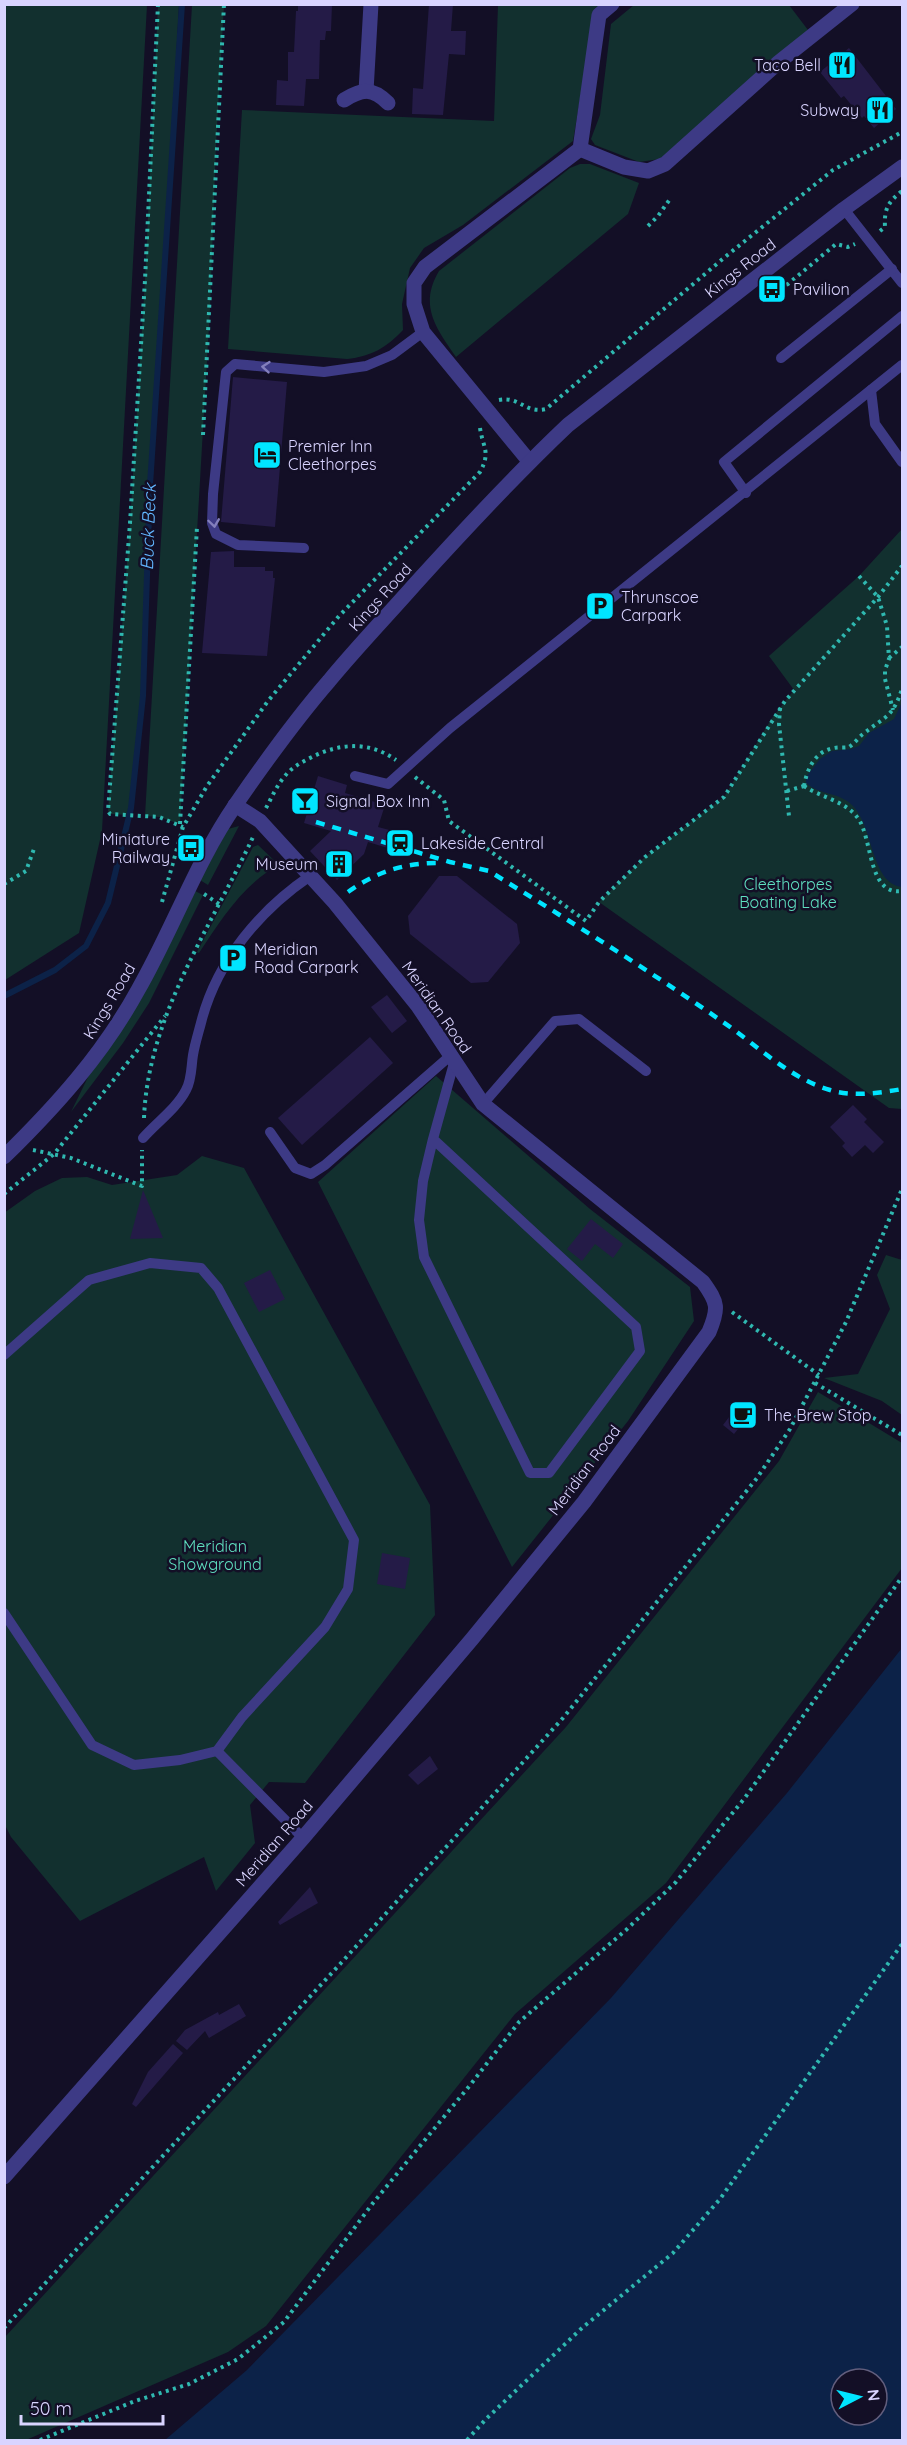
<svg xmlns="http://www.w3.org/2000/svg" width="907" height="2445" font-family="Quicksand,sans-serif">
<rect width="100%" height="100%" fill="#130f26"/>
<!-- green -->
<g fill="#12302f">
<polygon points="5,4 147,5 102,831 79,933 5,980"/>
<polygon points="158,5 179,5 141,694 131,815 110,814 108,811 130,523 145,280"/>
<polygon points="192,5 224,5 216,144 210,309 180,824 159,817 145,816"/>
<path d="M498,5H606L594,15L573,141L463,225L424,248L410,268L402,304L403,330C386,348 372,356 347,359L228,349L242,110L494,121Z"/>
<polygon points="634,5 789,5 808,30 660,159 639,162 595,145 591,139 600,115 611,24"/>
<path d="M580,164H590L639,183L628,214L456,357C435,327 419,305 439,271L570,168Z"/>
<polygon points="902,529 902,1109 889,1108 599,902 645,857 724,797 772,718 794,690 769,656 859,576"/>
<polygon points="239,826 208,885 200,880 228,829"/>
<path d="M258,845L279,865C243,884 221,920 199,953L197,952L253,847Z"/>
<polygon points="195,891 203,895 149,1003 123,1043 71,1112 89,1075"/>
<polygon points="436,1076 590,1209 690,1287 694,1321 628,1421 512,1567 318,1182"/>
<polygon points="202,1156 244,1168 430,1505 435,1615 305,1783 269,1782 250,1805 255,1843 216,1891 204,1857 80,1921 11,1837 5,1825 4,1213 35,1191 62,1178 87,1177 112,1185 177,1175"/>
<polygon points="886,1255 902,1260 902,1415 882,1401 824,1378 858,1374 890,1309 877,1275"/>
<polygon points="818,1392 902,1443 902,1568 666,1883 515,2014 266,2326 228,2352 26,2440 5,2440 5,2337 566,1727 779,1461"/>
</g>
<!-- water -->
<g fill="#0c2248" fill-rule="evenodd">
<path d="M902,702V887C870,883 874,826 852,805C839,792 819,795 806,783V777L820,759L832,751L851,749L859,746L869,733L894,719Z"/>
<path d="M902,1648V2440H165L247,2370L611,1998L787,1793ZM841,2379H877V2415H841Z"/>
</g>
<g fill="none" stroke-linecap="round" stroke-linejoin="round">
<!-- stream -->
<polyline stroke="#0c2248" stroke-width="6" points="4,996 55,970 86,946 108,903 131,808 143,696 150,485 182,4"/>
</g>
<!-- building -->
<g fill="#241b47">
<polygon points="298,4 332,4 331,31 326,31 325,40 320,40 319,79 306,79 304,106 276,105 277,80 288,81 288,52 294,52 296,11 298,11"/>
<polygon points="429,4 453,4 451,31 466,31 465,55 449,54 443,115 412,114 413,88 423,89"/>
<polygon points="849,48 896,109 874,128 864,116 862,118 844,96 841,98 820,72"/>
<polygon points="233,377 287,382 275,527 221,522"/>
<polygon points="234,551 234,567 265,567 265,571 273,571 273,578 275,578 267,656 202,653 211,552"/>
<polygon points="318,776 347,785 345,793 385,805 378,827 397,832 391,849 368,842 364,854 337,880 310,851 331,831 304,823"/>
<polygon points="439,876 457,876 517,924 520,943 488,982 471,983 410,934 408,916"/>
<polygon points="387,995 407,1021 392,1033 371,1007"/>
<polygon points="370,1037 393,1063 302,1145 278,1118"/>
<polygon points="853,1105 867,1119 864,1122 884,1142 873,1153 865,1145 852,1157 842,1146 845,1143 830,1127"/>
<polygon points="143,1190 163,1238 130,1239"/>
<polygon points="591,1219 623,1244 613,1258 595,1244 582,1261 567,1249"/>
<polygon points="270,1270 285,1299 259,1312 244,1283"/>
<polygon points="739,1404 751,1413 734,1434 723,1425"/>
<polygon points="382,1553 410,1558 405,1589 377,1584"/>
<polygon points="430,1756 438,1769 418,1785 408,1775"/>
<polygon points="310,1887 318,1903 280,1925 278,1922"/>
<polygon points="239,2004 246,2016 209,2038 205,2031 187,2050 176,2041 185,2030 218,2012 219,2015"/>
<polygon points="173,2044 183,2053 136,2107 132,2104 148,2072"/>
</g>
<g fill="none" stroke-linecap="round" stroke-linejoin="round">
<!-- path -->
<g stroke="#2fb8b0" stroke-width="4" stroke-dasharray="3 4.5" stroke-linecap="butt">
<polyline points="158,4 145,280 130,523 108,811 110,814 159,817 183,827"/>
<polyline points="648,226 658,216 670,199"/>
<path d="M880,231L885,227C884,209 888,202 902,191"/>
<polyline points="772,289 788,284 836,244 848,247 855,244"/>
<path d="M499,400C520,396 525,414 546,409L725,257L833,170L902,132"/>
<polyline points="203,435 224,4"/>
<polyline points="859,576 878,597 887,626 889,659 885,670 885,679 893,710"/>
<polyline points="889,658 902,647"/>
<polyline points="780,708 779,724 789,816"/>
<polyline points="415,777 444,800 449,821 586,921 599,902 645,857 724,797 785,701 878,597 902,566"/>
<path d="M804,786C820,797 845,801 857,817C873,836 867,896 902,891"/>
<path d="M804,786C807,769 815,751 834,748C839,747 845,748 849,747C854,744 859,737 863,734C885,716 892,719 902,689"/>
<polyline points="787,791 804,786"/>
<path d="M266,808C272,797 277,785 285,776C292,767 302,762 312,757C340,743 369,741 396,760"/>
<polyline points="180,824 197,527"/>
<polyline points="4,884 26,871 35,846"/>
<polyline points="204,894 219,904"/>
<path d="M162,902L183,827L207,786L268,701L339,616L480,472C491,452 483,448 480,428"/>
<path d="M144,1118C148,1016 211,927 253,837"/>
<polyline points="33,1150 71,1158 142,1186 142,1150"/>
<polyline points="4,1194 54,1154 165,1016"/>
<polyline points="732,1312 819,1375"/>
<polyline points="815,1383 902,1435"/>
<polyline points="4,2328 341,1963 563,1718 757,1478 790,1429 846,1322 902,1189"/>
<polyline points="40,2440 135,2401 189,2384 238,2359 284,2322 373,2203 471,2084 519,2022 626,1930 676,1882 744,1799 902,1577"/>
<polyline points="467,2440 486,2419 582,2328 673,2253 720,2199 902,1944"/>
</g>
<!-- service -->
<g stroke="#3d3a85" stroke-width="10">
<polyline points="844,209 902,283"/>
<polyline points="781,358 892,269"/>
<polyline points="871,390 875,424 902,462"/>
<polyline points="746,493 724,462 902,316"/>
<polyline points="304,548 238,545 216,534 212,523 213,494 226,372 235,364 324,372 366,366 392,355 423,332"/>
<polyline points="355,776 388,784 450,728 902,365"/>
<polyline points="483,1104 555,1021 579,1019 646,1071"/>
<polyline points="270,1132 295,1168 311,1174 325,1165 450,1056"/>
<path d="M143,1138C156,1123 177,1108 186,1090C192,1079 191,1067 193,1055C195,1043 199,1031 202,1019C218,960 260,910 310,876"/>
<polyline points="433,1139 423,1181 419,1220 424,1257 530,1473 549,1473 640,1351 636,1327 433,1139 454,1063"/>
<polyline points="4,1355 89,1280 150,1263 201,1268 218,1288 354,1540 348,1589 325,1627 242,1717 217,1751 180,1760 134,1765 92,1745 4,1613"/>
<polyline points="217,1751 303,1838"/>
</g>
<!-- minor -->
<g stroke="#3d3a85" stroke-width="15">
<polyline points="366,91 371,4"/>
<path d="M344,100C362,89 372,87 388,103"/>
<polyline points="580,149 624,167 648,171 665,164 779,62 852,4"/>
<polyline points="529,461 423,332 414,304 414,283 425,267 580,149 599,15 612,4"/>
<path d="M4,2177L303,1838L472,1639L584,1502L709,1332C719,1308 718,1303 703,1282L483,1104L418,1006L335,903L260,821L235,805"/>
</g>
<!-- tertiary -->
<path stroke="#3d3a85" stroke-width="15" d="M4,1157C56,1106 103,1054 138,990C173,929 196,862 236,804C265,762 296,719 329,681C357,647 387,616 416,583C465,529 515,475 568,425L844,209L902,167"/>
<!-- rail -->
<g stroke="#00e5ff" stroke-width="4.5" stroke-dasharray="9 8" stroke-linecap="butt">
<path d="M316,822L450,862L489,871C568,920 647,969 723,1022C758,1046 789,1078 830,1090C852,1097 880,1093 902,1089"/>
<path d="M348,892C376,872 404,863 438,863"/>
</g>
</g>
<!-- one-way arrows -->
<defs><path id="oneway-chevron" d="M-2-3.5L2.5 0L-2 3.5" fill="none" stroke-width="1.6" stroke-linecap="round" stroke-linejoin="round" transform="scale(1.5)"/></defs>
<g stroke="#837fbc">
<use href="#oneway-chevron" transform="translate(266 367) rotate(-175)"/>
<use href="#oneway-chevron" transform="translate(214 523) rotate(82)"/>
</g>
<!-- icons -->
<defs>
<g id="restaurant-square" transform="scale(1.5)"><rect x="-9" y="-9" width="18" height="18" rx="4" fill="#00e5ff" stroke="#130f26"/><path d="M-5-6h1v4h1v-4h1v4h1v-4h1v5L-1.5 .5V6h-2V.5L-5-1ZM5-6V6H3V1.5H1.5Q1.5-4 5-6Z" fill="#111"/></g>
<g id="bus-square" transform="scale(1.5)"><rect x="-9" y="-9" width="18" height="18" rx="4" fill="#00e5ff" stroke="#130f26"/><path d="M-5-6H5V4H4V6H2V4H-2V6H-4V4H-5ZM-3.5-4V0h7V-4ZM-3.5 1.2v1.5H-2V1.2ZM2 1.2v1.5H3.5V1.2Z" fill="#111"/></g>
<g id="hotel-square" transform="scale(1.5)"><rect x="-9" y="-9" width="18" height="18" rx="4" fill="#00e5ff" stroke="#130f26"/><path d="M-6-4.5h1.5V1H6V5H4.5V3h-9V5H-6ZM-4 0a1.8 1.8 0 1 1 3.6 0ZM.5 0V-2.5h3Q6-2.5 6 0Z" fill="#111"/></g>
<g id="parking-square" transform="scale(1.5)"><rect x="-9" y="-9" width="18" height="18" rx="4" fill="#00e5ff" stroke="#130f26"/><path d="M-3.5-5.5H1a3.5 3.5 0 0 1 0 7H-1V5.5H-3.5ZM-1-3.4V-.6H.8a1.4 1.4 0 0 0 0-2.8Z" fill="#111"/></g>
<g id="bar-square" transform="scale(1.5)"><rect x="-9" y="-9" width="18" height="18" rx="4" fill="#00e5ff" stroke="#130f26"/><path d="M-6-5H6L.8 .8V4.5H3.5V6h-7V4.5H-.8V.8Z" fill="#111"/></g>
<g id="station-square" transform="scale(1.5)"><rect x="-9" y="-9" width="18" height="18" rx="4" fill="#00e5ff" stroke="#130f26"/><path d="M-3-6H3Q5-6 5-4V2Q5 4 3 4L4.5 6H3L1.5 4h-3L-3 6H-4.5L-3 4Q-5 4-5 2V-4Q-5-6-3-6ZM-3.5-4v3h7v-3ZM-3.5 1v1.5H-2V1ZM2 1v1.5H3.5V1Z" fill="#111"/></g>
<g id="building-square" transform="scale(1.5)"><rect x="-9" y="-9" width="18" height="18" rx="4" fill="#00e5ff" stroke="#130f26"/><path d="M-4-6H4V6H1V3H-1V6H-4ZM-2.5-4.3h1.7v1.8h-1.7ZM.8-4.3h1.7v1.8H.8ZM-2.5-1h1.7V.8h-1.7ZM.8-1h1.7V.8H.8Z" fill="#111"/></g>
<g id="cafe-square" transform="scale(1.5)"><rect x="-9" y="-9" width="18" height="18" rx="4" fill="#00e5ff" stroke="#130f26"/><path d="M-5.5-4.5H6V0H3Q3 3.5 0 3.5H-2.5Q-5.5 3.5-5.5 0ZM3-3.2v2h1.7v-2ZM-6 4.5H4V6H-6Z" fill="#111"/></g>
</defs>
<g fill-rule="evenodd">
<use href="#restaurant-square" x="842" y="65"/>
<use href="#restaurant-square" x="880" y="110"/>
<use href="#bus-square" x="772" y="289"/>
<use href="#hotel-square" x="267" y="455"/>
<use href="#parking-square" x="600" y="606"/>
<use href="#bar-square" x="305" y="801"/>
<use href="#station-square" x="400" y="843"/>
<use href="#bus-square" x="191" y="848"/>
<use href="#building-square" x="339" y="864"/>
<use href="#parking-square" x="233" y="958"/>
<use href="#cafe-square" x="743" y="1415"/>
</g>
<g text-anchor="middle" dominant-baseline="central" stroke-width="5" stroke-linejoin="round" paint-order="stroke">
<!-- poi labels -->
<g font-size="16" fill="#d9d4ff" stroke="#130f26" text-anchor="start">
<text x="821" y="65" text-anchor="end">Taco Bell</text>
<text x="859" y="110" text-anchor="end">Subway</text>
<text x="793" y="289">Pavilion</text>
<text x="288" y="446">Premier Inn<tspan x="288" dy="18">Cleethorpes</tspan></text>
<text x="621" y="597">Thrunscoe<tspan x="621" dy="18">Carpark</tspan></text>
<text x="326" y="801">Signal Box Inn</text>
<text x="170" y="839" text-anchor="end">Miniature<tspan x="170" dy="18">Railway</tspan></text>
<text x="421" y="843">Lakeside Central</text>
<text x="318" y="864" text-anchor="end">Museum</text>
<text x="254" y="949">Meridian<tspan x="254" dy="18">Road Carpark</tspan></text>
<text x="764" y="1415">The Brew Stop</text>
</g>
<!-- street labels -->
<g font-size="16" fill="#d9d4ff" stroke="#130f26">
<text transform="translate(740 268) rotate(-38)">Kings Road</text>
<text transform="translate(380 597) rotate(-48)">Kings Road</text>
<text transform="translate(109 1001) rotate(-59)">Kings Road</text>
<text transform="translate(437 1007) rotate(55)">Meridian Road</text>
<text transform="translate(584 1470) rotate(-53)">Meridian Road</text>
<text transform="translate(274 1843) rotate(-49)">Meridian Road</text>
</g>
<!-- park labels -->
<g font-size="16" fill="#5fe0c0" stroke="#130f26">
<text x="788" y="884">Cleethorpes<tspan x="788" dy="18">Boating Lake</tspan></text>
<text x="215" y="1546">Meridian<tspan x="215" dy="18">Showground</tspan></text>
</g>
<!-- water labels -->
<g font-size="18" font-style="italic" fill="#62b6ff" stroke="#130f26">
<text transform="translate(148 527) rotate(-88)">Buck Beck</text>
</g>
</g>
<!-- border -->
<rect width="907" height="2445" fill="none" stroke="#d9d4ff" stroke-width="12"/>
<!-- north arrow -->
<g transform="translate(859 2397) rotate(83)"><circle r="28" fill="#130f26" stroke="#625e7d" stroke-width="1.5"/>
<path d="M0-4.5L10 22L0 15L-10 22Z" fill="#00e5ff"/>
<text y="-9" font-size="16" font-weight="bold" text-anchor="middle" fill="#d9d4ff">N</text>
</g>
<!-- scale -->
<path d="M21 2415v9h142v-9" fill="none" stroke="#d9d4ff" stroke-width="3"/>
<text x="30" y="2415" font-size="18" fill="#d9d4ff" stroke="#130f26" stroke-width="4.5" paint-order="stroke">50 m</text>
</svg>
